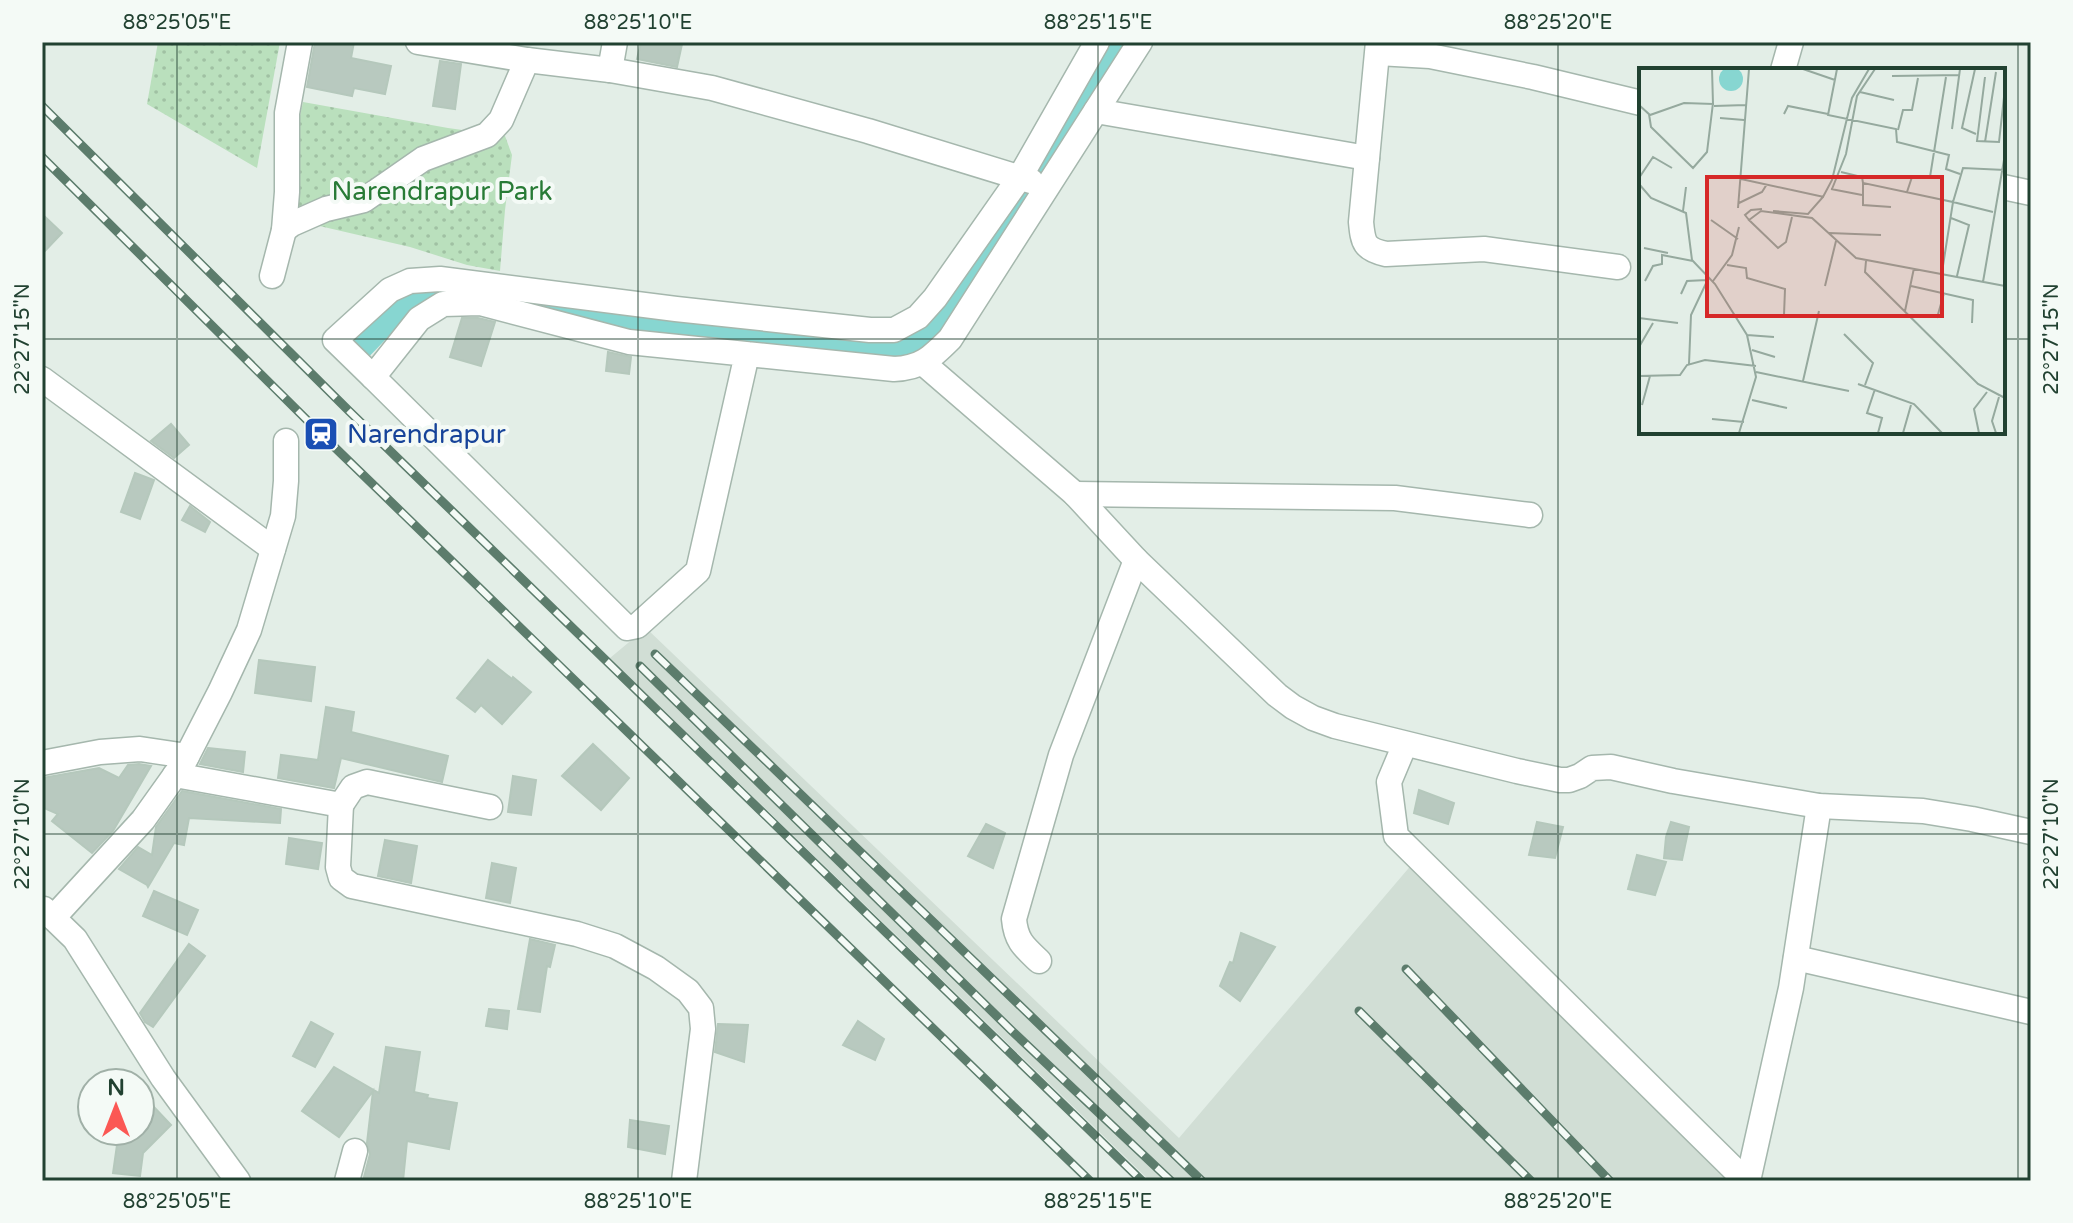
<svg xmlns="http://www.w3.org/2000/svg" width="2073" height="1223" font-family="'Varela Round',sans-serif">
<defs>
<pattern id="grass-dots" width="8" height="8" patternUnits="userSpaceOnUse" patternTransform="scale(2)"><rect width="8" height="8" fill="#bae0bd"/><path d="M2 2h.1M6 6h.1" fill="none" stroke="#a0c1a3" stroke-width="1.8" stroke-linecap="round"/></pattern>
</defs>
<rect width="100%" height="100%" fill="#e3eee7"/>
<!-- built -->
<polygon fill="#d1ded5" points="646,628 1179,1138 1413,863 1736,1181 1150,1181 610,658"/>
<!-- grass -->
<g fill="url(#grass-dots)">
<polygon points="158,42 280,42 257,168 147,104"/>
<polygon points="303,102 448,128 505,136 512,155 505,210 500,271 467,265 410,247 298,221 295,138"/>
</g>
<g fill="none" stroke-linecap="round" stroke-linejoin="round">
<!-- canal -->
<g stroke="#87d6d1" stroke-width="22">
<polyline points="536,301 645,322 880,345 910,346 932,337 975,270 1036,184 1120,42"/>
<path d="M353,357C389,322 410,288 466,292"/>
</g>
</g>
<!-- building -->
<g fill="#b8c9bf" stroke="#b5c8bc" stroke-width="2">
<polygon points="315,42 354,42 351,58 391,66 385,94 354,88 352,96 307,87"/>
<polygon points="641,42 670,42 682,44 677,67 637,59"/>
<polygon points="440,61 461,64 455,109 433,106"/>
<polygon points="42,214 62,233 42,254"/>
<polygon points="462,318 478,318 495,322 481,366 450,357"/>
<polygon points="608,352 631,357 629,374 606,371"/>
<polygon points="171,424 189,445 174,458 151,441"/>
<polygon points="135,473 154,480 140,519 121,512"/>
<polygon points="190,506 210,522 205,532 182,520"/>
<polygon points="259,660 315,667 311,701 255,693"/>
<polygon points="488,660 512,679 513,677 531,692 502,724 481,705 475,712 457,698"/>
<polygon points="326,707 354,712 351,732 448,756 442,782 341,758 334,788 278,778 281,755 318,760"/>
<polygon points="593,744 629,778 601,810 562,776"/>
<polygon points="208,748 245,752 243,772 200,764"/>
<polygon points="139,764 151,766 113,831 92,853 52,821 58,814 42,807 42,778 99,768 119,778 128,765"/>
<polygon points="513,776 536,780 531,815 508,812"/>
<polygon points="1419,790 1454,803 1448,824 1414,813"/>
<polygon points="182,791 281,809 280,823 189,818 184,845 174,843 148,887 147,885 119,869 138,847 152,855 156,827"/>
<polygon points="1537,822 1563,827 1555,858 1529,855"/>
<polygon points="1671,822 1689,827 1682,860 1664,858 1666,837"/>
<polygon points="986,824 1005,833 993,868 968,856"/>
<polygon points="289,838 322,843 318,869 286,864"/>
<polygon points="385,840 417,846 411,883 378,876"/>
<polygon points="1637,855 1666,862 1655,895 1628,889"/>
<polygon points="492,863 516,868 510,903 486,898"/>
<polygon points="154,891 198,910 187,935 143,916"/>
<polygon points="1241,933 1275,947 1240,1001 1220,986 1230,962 1233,963"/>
<polygon points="530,939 555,945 550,967 547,966 540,1012 518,1009"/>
<polygon points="189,944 205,956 153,1027 145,1022 140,1013"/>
<polygon points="489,1009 509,1011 507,1029 486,1026"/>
<polygon points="858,1021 884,1039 875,1060 843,1045"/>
<polygon points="311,1022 333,1034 315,1067 293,1056"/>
<polygon points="718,1024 748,1025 744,1062 715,1052"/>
<polygon points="386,1047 420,1052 414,1092 428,1095 427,1098 457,1103 449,1149 407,1141 403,1181 364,1177 370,1154 367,1143 373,1091 339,1137 302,1111 334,1067 379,1093"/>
<polygon points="152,1105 171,1125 143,1153 140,1176 113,1173 119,1131 140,1131 140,1116"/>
<polygon points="630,1120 669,1126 665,1154 628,1147"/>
</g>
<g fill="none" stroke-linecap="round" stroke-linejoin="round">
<!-- minor casing -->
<g stroke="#a5b7ad" stroke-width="27">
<g id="minor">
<polyline points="418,42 527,60 610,70 712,88 868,131 1031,181"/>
<path d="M1378,42L1361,222C1363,243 1364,249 1386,254L1484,249L1618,267"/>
<polyline points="1378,53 1430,56 1533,77 1641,103"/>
<polyline points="610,70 615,42"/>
<polyline points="1783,70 1791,42"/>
<polyline points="1096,111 1367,158"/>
<polyline points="2003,187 2031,193"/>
<polyline points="284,230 292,224 326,209 364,200 423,159 487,135 501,120 527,60"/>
<polyline points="272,276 284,230 287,192 287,113 300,42"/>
<path d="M747,354L698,571L637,626L627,628L373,377L419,319L443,304L480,303L629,342L894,369C921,368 931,358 950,339L1140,42"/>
<polyline points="923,363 1075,494 1136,560 1277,695 1293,707 1313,718 1335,726 1517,771 1560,780 1569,780 1580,776 1592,768 1611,767 1673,781 1819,806 1923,811 1972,819 2031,832"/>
<polyline points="373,377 335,340 390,290 410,281 440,279 676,309 870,330 894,330 918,317 935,298 1020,177 1097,42"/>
<polyline points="42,379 273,549"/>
<polyline points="1075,494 1395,498 1530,515"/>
<polyline points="1405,744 1389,782 1396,836 1746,1181"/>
<polyline points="42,763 100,752 140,749 187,756"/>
<polyline points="175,775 341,805 338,867 341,878 352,886 577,934 615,946 656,968 688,991 701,1008 703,1029 684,1181"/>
<polyline points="341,805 353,787 367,782 490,807"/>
<polyline points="44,909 75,939 163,1078 238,1181"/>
<polyline points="53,918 143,820 183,764 220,692 249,630 283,516 286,481 286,441"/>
<polyline points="1796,958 2031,1012"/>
<path d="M1039,961C1024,947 1016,941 1014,919L1061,755L1136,560"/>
<polyline points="347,1181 355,1151"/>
<polyline points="1748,1181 1791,988 1819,806"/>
</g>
</g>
<!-- minor -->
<use href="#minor" stroke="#fff" stroke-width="24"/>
<!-- rail casing -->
<g stroke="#5c7c6c" stroke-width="9">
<g id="rail">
<polyline points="42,106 349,411 1142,1181"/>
<polyline points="42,157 321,434 1090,1181"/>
<polyline points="655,654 1202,1181"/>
<polyline points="640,666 1011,1030 1171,1181"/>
<polyline points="1406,969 1610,1181"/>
<polyline points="1359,1011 1531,1181"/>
</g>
</g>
<!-- rail -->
<use href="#rail" stroke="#f4faf6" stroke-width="6" stroke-dasharray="18" stroke-linecap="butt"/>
</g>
<!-- ticks -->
<path fill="none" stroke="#214131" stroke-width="2" stroke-opacity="0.45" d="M177,42V1181M638,42V1181M1098,42V1181M1558,42V1181M2018,42V1181M42,339H1641M2003,339H2031M42,834H2031"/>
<!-- icons -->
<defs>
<g id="station-square" transform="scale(1.8)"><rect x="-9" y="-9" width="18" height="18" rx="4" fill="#1a4fb4" stroke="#f4faf6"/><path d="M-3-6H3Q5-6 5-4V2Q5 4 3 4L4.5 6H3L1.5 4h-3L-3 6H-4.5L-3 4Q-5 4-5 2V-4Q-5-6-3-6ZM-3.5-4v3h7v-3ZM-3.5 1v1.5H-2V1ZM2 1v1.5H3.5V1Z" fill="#fff"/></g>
</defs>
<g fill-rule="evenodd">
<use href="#station-square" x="321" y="434"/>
</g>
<g text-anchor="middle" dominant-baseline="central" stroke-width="8" stroke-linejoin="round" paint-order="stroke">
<!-- park labels -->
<g font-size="26" fill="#287b36" stroke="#f4faf6">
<text x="442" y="191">Narendrapur Park</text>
</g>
<!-- transit labels -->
<g font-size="26" fill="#164399" stroke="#f4faf6" text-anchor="start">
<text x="347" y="434">Narendrapur</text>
</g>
</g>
<!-- overview -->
<g transform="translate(1639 68)">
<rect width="366" height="366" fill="#e3eee7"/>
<path d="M80 11a12 12 0 1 1 24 0a12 12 0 1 1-24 0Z" fill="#87d6d1"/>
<path fill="none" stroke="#95a99e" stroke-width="2" d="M164,1L196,12M198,1L189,47L257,61L258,74L310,87L307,101L321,106M336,1L323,60L337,66M253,8L321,7M346,9L338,73L360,74L366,20M221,24L255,32M0,37L11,47L45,35L74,36L73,1M75,38L107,37M10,46L12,59L54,100L68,84L74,35M145,46L149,38L189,46M81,50L105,52M313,61L321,1M259,62L264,42H273L279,10M346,74L357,4M202,104L223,109L224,115L314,134L324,100L366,102M0,110L14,89L33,100M102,111L185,129M224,115V137L252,139M0,116L12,130L47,145L53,192L76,216L108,267L117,309L100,365M192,121L223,127M193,121L207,86L218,28L236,1M268,124L273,109H291L307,9M100,135L123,124L128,116M99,140L110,1M44,143L47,119M134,143L169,146L184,129L193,112L213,30L230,1M153,149L147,174L139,180L110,152L122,143L173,150L217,190L366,218M312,150L330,157L318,208M72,152L99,171M110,152L106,147L112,142L123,141M190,165L242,167M5,180L29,185M227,193L226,204L339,316L366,330M88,197L107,200L108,210L146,221L145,247M303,204L314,134L354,144M6,213L14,198L23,196V187L54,193M74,213L93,187L100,159M344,214L366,86M186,218L197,173M272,218L334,232L333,255M42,226L48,213L68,212M266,243L275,200M0,250L39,255M298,250L305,225M205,266L234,295L226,317M108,267L135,269M0,279L14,255M113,282L136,289M50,296L52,247L70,209M117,304L210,323M0,308L41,307L48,297L66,292L117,298M164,313L180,243M219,316L275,336L303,365M113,332L148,340M3,337L11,308M73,351L105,354M225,365H239L243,350L228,345L236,321M264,365L272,337M340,365L335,341L348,324M357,365L353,353L360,329"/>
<path fill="#d62828" fill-opacity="0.15" stroke="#d62828" stroke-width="4" d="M68,109H303V248H68Z"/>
<rect width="366" height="366" fill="none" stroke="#214131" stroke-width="4"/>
</g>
<!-- border -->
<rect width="2073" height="1223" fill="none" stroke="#f4faf6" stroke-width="88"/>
<!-- north arrow -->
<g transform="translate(116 1107)"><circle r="38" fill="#f4faf6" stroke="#a0b0a7" stroke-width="2"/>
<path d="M0-6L14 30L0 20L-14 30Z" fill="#fb5854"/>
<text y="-12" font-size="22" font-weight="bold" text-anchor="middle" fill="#214131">N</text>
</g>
<rect x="44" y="44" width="1985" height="1135" fill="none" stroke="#214131" stroke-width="3"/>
<g font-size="20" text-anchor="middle" fill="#214131">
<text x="177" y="29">88°25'05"E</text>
<text x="638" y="29">88°25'10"E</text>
<text x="1098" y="29">88°25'15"E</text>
<text x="1558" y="29">88°25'20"E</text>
<text transform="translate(22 339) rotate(-90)" y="7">22°27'15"N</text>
<text transform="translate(2051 339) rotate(-90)" y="7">22°27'15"N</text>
<text transform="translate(22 834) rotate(-90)" y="7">22°27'10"N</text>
<text transform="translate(2051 834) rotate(-90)" y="7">22°27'10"N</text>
<text x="177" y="1208">88°25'05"E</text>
<text x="638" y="1208">88°25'10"E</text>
<text x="1098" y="1208">88°25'15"E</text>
<text x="1558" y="1208">88°25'20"E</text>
</g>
</svg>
